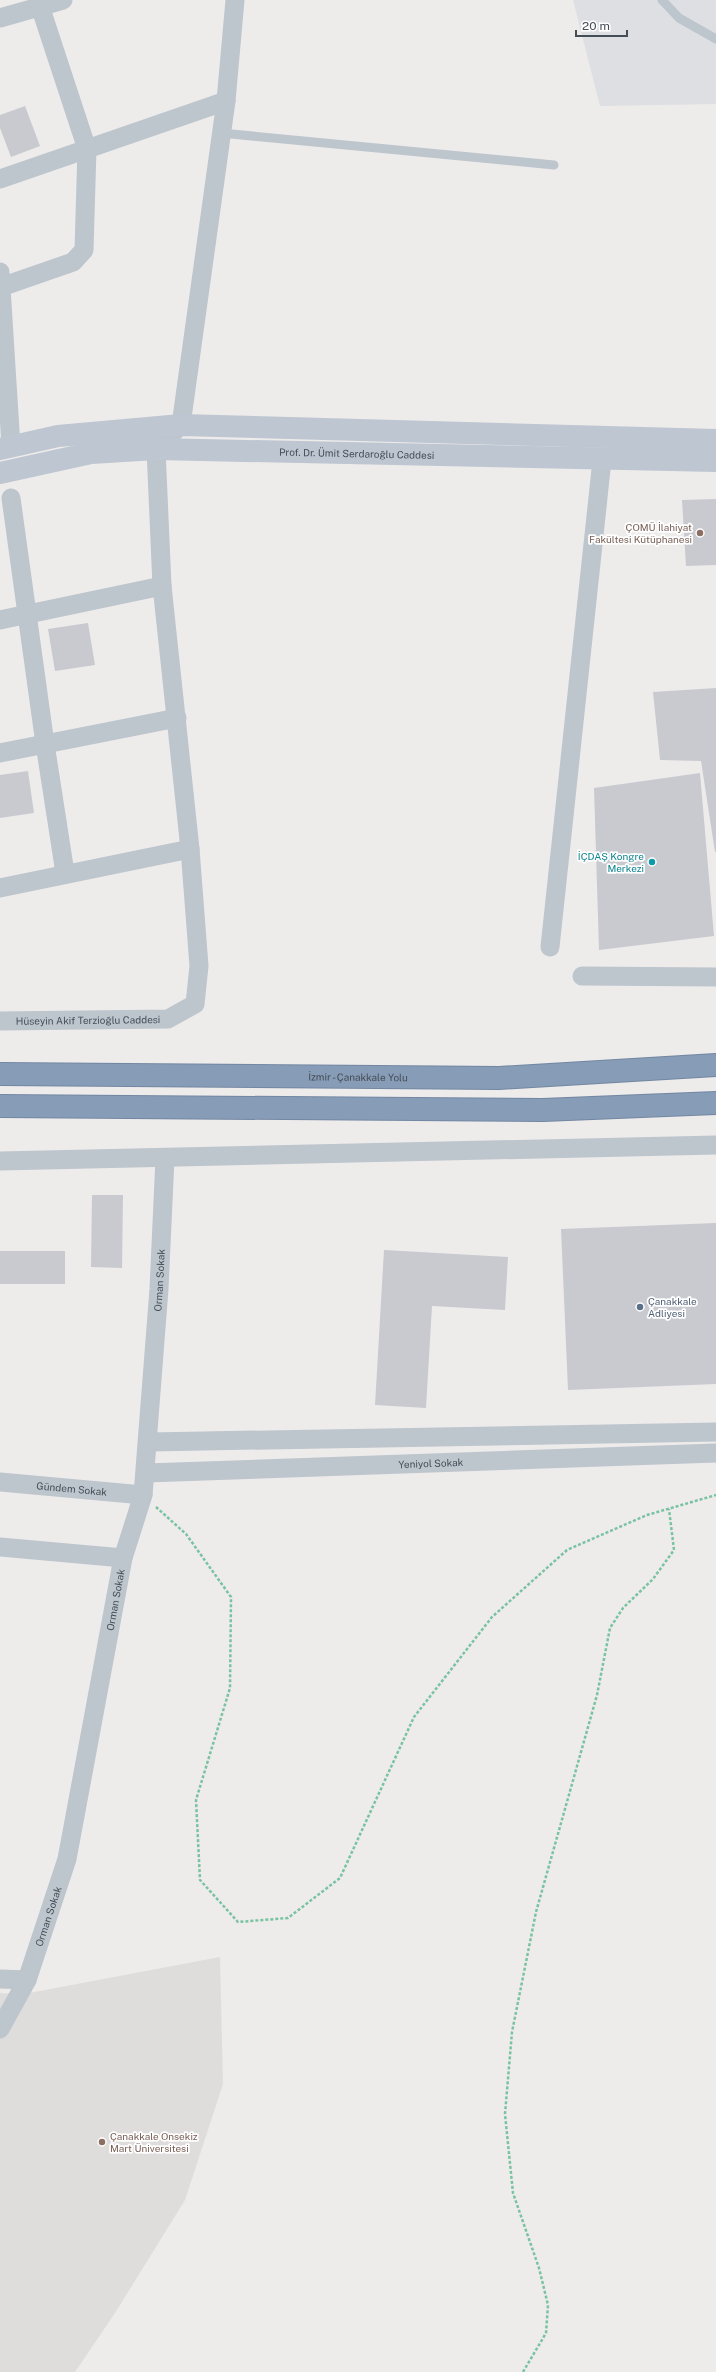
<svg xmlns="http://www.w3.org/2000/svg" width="716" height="2372" font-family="'Public Sans',sans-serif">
<rect width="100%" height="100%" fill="#eeebeb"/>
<!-- education -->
<polygon fill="#dfdcdc" points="220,1957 223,2084 185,2200 115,2313 75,2372 0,2372 0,1993 24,1994"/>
<!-- airport -->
<polygon fill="#dddfe3" points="573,0 716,0 716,104 600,106"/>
<!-- building -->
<g fill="#c8cad0">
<polygon points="25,106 40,146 11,157 0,128 0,115"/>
<polygon points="716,499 716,565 686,566 682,500"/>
<polygon points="88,623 95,665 55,671 48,629"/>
<polygon points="716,688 716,852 715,852 701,761 660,760 653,692"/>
<polygon points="28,771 34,813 0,818 0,775"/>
<polygon points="700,773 714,936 599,950 594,788"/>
<polygon points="92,1195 123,1195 122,1268 91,1267"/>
<polygon points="716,1223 716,1384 568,1390 561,1229"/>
<polygon points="384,1250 508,1257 505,1310 432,1306 426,1408 375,1405"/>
<rect x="0" y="1251" width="65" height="33"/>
</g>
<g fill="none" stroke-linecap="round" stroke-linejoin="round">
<!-- highway casing -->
<g stroke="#7287a2" stroke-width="24">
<g id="highway">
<path id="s6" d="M0,1074L499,1078L716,1065"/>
<polyline points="0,1106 543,1110 716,1103"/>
</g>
</g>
<!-- path -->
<g stroke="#78c3a1" stroke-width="2.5" stroke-dasharray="3 2" stroke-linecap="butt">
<polyline points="156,1507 186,1534 231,1597 230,1688 196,1800 200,1880 238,1922 288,1918 340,1878 414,1717 492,1617 567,1550 647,1515 716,1495"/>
<polyline points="523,2372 546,2333 548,2305 539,2268 513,2193 505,2114 512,2032 536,1912 597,1695 610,1628 623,1608 653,1579 674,1550 669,1509"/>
</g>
<!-- lane -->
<g stroke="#bdc5cd" stroke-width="9">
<polyline points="662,0 679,18 716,39"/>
<polyline points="221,133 554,165"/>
</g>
<!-- street -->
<g stroke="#bdc5cd" stroke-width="19">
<polyline points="0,18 63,0"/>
<polyline points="0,179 226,101"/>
<polyline points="0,272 11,446"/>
<polyline points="1,287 73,262 84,250 87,149 38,0"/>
<polyline points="11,498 45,744 65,873"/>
<polyline points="0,620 162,586"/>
<polyline points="0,753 177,718"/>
<polyline points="0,888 190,849"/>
<polyline points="550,947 602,460"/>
<polyline points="582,976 716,977"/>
<path id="s1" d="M0,1021L168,1019L195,1004L199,966L190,849L162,586L156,449L181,425L226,101L235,0"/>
<polyline points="0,1161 716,1145"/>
<polyline points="149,1442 716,1432"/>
<path id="s2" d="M146,1473L716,1453"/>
<path id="s3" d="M0,1482L143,1495"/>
<polyline points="0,1547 123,1558"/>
<polyline points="0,1979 27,1980"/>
<path id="s4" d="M0,2029L27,1980L67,1859L123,1558L143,1495L159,1289L165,1158"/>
</g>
<!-- secondary -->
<g stroke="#bdc6d1" stroke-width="22">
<polyline points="0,449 58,436 181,425 716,440"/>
<path id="s5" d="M0,473L91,453L156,449L716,461"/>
</g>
<!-- highway -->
<use href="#highway" stroke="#879cb6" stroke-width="22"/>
</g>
<!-- markers -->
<g fill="#8d6e63" stroke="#fff" stroke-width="1.5">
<circle cx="700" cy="533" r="4"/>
<circle cx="102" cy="2142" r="4"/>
</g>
<circle fill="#0f9aa8" stroke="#fff" stroke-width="1.5" cx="652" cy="862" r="4"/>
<circle fill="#5c6f8a" stroke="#fff" stroke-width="1.5" cx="640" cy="1307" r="4"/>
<g text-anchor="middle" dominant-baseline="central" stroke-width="3.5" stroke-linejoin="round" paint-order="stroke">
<!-- street labels -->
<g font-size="10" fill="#454e57" stroke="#fff">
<text stroke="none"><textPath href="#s5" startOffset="359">Prof. Dr. Ümit Serdaroğlu Caddesi</textPath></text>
<text stroke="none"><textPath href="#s1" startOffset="88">Hüseyin Akif Terzioğlu Caddesi</textPath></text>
<text stroke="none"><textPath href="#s6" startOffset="358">İzmir - Çanakkale Yolu</textPath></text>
<text stroke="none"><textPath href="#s4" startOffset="771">Orman Sokak</textPath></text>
<text stroke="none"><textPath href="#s2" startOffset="285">Yeniyol Sokak</textPath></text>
<text stroke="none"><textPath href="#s3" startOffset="72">Gündem Sokak</textPath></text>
<text stroke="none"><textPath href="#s4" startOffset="447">Orman Sokak</textPath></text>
<text stroke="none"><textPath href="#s4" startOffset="123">Orman Sokak</textPath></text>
</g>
<!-- education labels -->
<g font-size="10" fill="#785e54" stroke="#fff" text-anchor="end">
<text x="692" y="527">ÇOMÜ İlahiyat<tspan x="692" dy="12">Fakültesi Kütüphanesi</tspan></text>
<text x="110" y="2136" text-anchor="start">Çanakkale Onsekiz<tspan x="110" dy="12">Mart Üniversitesi</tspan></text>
</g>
<!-- culture labels -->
<g font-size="10" fill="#0d838f" stroke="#fff" text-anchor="end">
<text x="644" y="856">İÇDAŞ Kongre<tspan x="644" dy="12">Merkezi</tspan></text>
</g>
<!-- service labels -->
<g font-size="10" fill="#4e5e75" stroke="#fff" text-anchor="start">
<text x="648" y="1301">Çanakkale<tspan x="648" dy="12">Adliyesi</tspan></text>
</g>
</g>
<!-- scale -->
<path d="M576 30v6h51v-6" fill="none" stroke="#454e57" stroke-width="2"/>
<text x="582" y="30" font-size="12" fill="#454e57" stroke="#ffffff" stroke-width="3" paint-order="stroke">20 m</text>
</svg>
